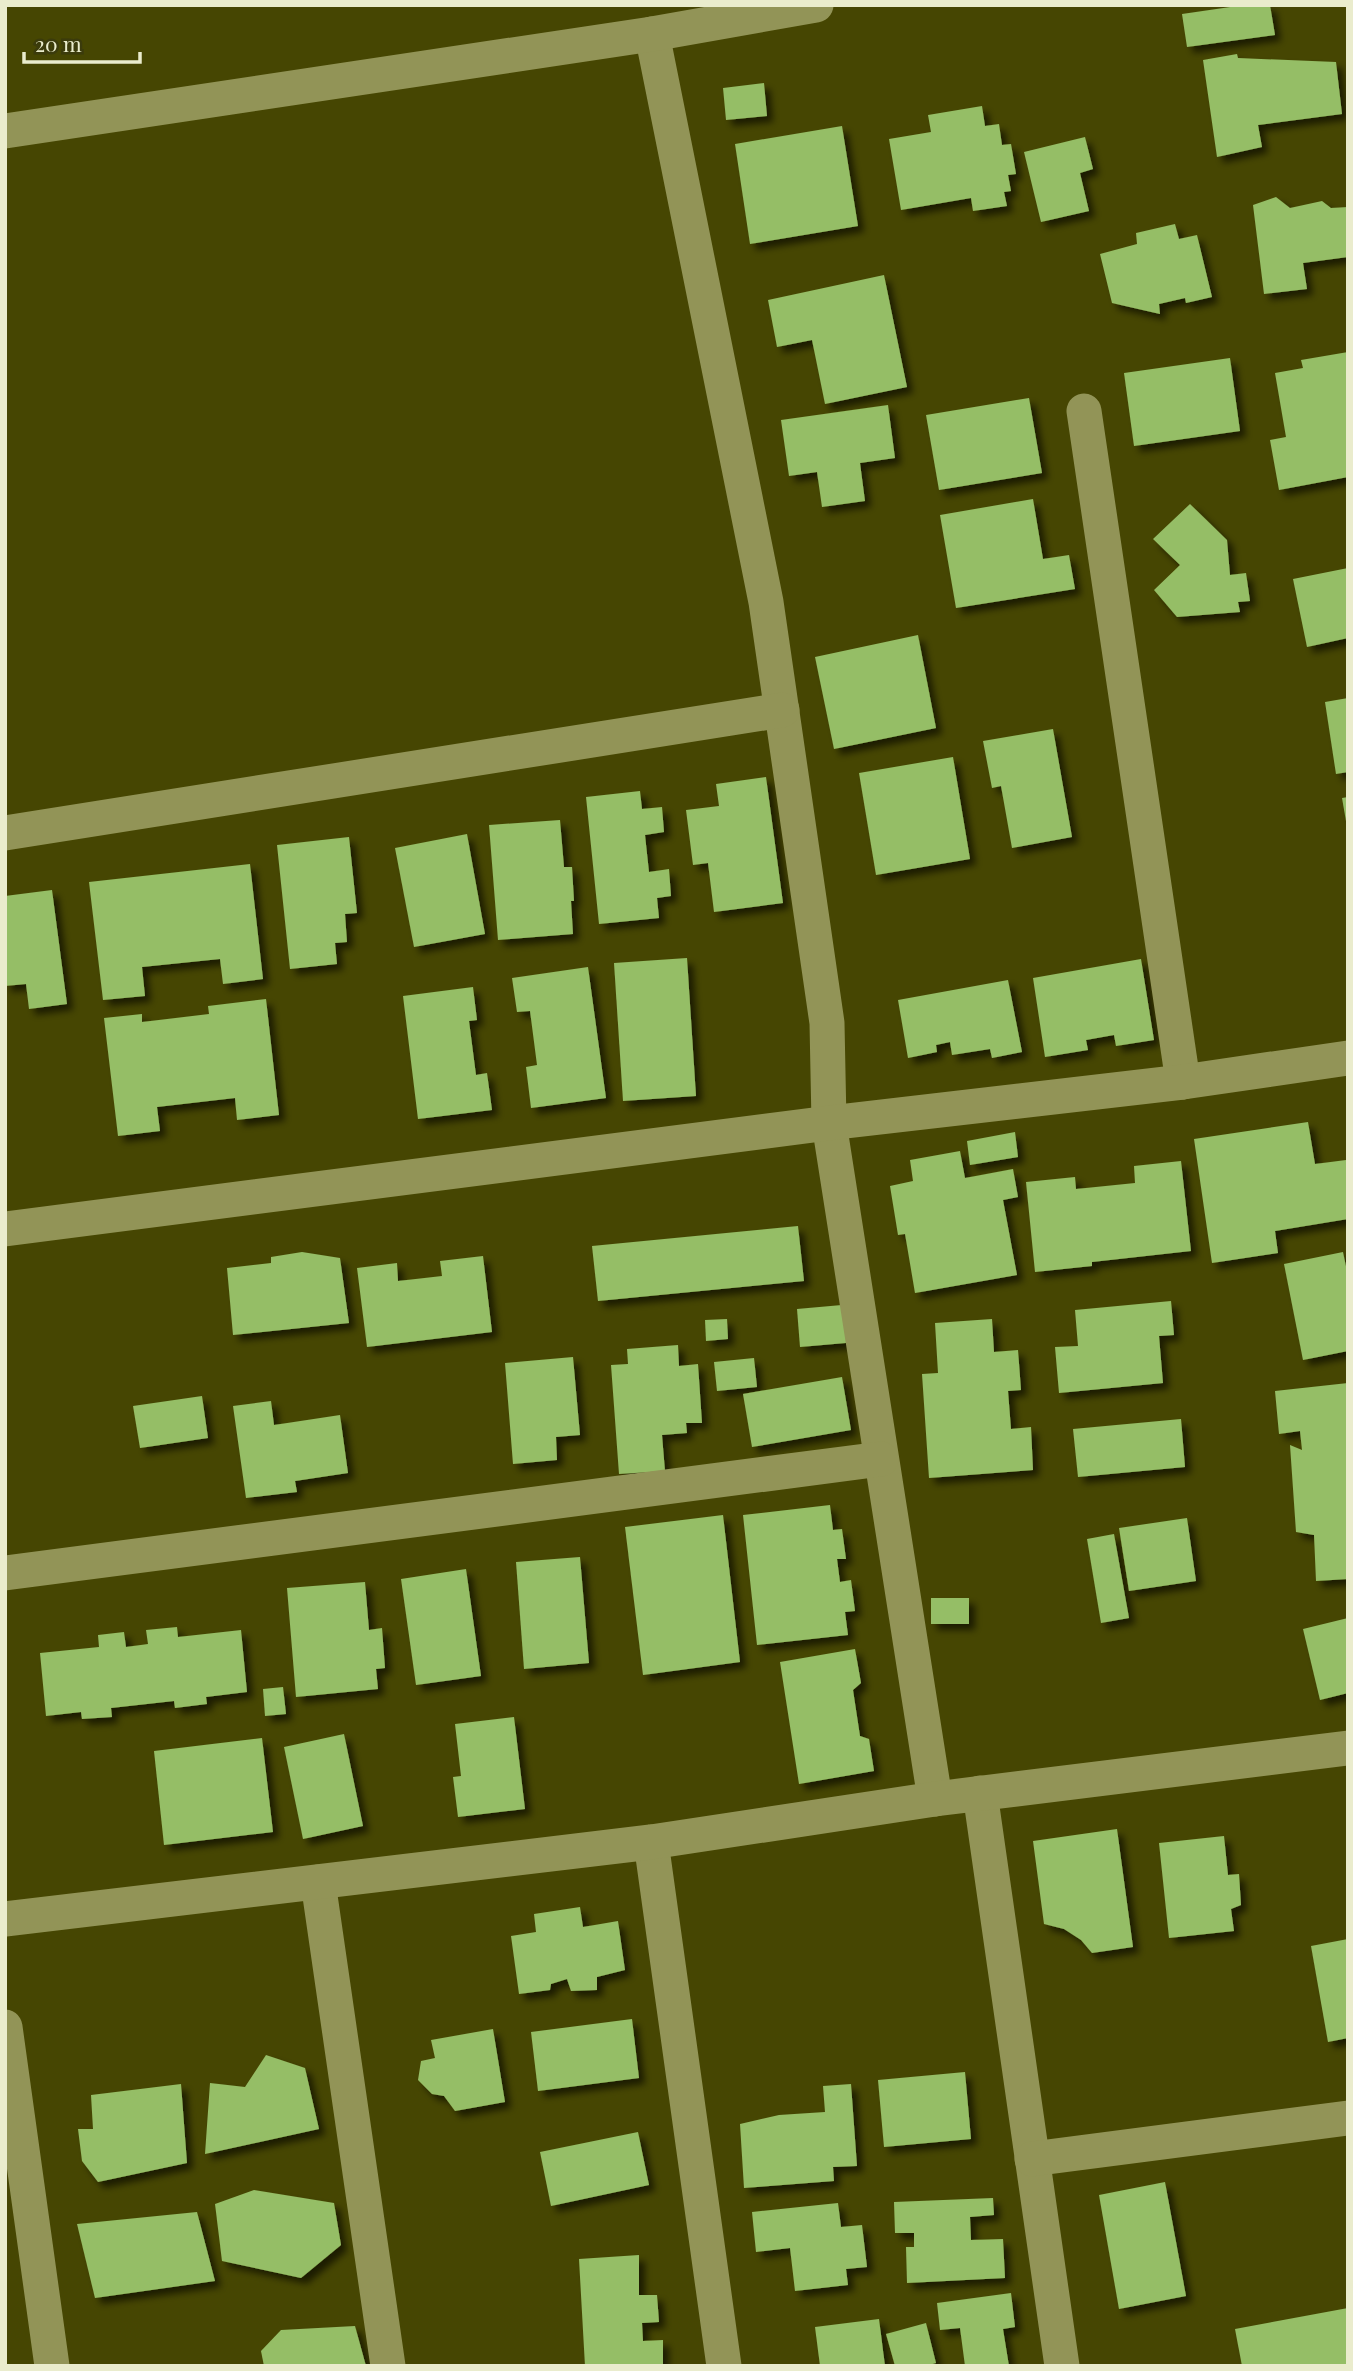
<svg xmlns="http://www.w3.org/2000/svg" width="1353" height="2371" font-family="'Playfair Display',serif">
<defs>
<filter id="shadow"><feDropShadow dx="6" dy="6" stdDeviation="3.5" flood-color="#0009"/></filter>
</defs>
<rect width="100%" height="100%" fill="#464602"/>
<!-- building -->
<g fill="#95be66" filter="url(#shadow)">
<polygon points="1244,5 1270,5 1275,35 1187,47 1182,14"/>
<polygon points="1237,54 1238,58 1336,62 1342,114 1258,125 1262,147 1217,157 1203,60"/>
<polygon points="764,83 767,116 726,120 723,88"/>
<polygon points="982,106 985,126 999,124 1002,145 1011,144 1016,174 1008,175 1011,191 1004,192 1007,206 973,211 971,198 901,210 889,139 931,132 928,115"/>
<polygon points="842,126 858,226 750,244 735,144"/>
<polygon points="1085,137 1093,169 1080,173 1089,211 1041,222 1024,152"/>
<polygon points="1276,197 1290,208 1322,201 1331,208 1348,207 1348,257 1303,263 1307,289 1264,294 1253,205"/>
<polygon points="1175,224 1179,239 1197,235 1212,297 1186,303 1185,298 1159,304 1160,314 1112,303 1100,254 1137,244 1136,233"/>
<polygon points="884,275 907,387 825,404 812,340 777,347 768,300"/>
<polygon points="1348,352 1348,477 1279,490 1270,440 1286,437 1275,373 1303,368 1301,360"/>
<polygon points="1230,358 1240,431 1134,446 1124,373"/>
<polygon points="1029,398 1042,473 939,490 926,415"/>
<polygon points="888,405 895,458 860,463 865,501 822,507 817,472 789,476 781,420"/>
<polygon points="1033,499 1043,559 1069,555 1075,589 956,608 940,515"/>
<polygon points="1190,504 1227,540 1230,575 1246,573 1250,601 1238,602 1240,612 1177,617 1154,590 1180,565 1153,539"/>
<polygon points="1348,568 1348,638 1307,647 1293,579"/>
<polygon points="918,635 936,728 834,749 815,657"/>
<polygon points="1348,698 1348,772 1336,774 1325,702"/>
<polygon points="1053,729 1072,837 1012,848 1001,786 992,788 983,741"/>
<polygon points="953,757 970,859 876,875 859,773"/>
<polygon points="766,777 783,903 714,912 708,863 693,865 686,810 719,806 716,784"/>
<polygon points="640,791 642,809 662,807 664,832 645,835 649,872 669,869 671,896 657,898 659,918 599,924 586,797"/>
<polygon points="1348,797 1348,821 1346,821 1342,798"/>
<polygon points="560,820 564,867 572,867 574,901 571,901 573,934 498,940 489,825"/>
<polygon points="467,834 485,934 414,947 395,848"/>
<polygon points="349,837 357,913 345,914 347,942 335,943 337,964 290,969 277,845"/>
<polygon points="250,864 263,979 223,984 220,959 142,967 145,996 103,1000 89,882"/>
<polygon points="52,890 67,1004 29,1009 26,984 5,986 5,896"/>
<polygon points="687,958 696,1096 623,1101 614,963"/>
<polygon points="1141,959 1154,1040 1116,1046 1114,1035 1086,1040 1088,1050 1045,1057 1033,978"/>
<polygon points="588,967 606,1098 531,1108 526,1067 537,1065 530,1011 517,1012 512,978"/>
<polygon points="1008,980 1022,1052 992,1058 990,1049 952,1055 950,1042 936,1045 937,1052 908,1058 898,1000"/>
<polygon points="473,987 477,1020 469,1021 476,1075 487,1073 492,1110 418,1119 403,996"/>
<polygon points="266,999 279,1115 237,1120 235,1098 157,1107 160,1131 118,1136 104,1018 142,1014 142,1022 209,1014 208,1006"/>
<polygon points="1308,1122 1315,1164 1346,1160 1348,1219 1275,1231 1278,1253 1212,1263 1194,1139"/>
<polygon points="1015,1132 1018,1157 970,1165 967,1141"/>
<polygon points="960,1151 965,1178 1013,1169 1018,1197 1003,1200 1017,1275 915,1293 905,1234 898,1235 890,1186 913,1181 910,1160"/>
<polygon points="1181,1161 1191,1251 1092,1262 1092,1266 1035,1272 1026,1182 1075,1177 1076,1189 1135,1183 1134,1166"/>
<polygon points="798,1226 804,1281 598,1301 592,1246"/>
<polygon points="302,1252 340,1258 349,1323 233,1335 227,1268 271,1263 271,1257"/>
<polygon points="1343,1252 1348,1276 1348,1351 1303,1360 1284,1264"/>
<polygon points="483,1256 492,1332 367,1347 357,1268 397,1263 398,1281 442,1276 440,1261"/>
<polygon points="1171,1301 1174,1335 1159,1336 1163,1383 1059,1393 1055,1347 1078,1346 1075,1310"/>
<polygon points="853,1304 857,1342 800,1347 797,1309"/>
<polygon points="727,1319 728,1339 706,1341 705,1320"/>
<polygon points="992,1319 994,1352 1018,1350 1021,1390 1008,1391 1011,1429 1031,1427 1033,1470 929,1478 922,1374 938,1373 935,1323"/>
<polygon points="678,1345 679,1366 698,1364 702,1423 686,1423 687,1433 662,1435 665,1471 619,1474 611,1365 628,1364 627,1349"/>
<polygon points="573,1357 580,1435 556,1437 557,1460 513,1464 505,1363"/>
<polygon points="754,1358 757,1387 717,1391 714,1362"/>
<polygon points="842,1377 851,1430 752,1447 743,1394"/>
<polygon points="1348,1383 1348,1579 1316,1581 1314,1535 1296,1532 1290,1445 1302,1450 1300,1431 1279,1434 1275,1391"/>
<polygon points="202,1396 208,1438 140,1448 133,1406"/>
<polygon points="271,1401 274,1425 340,1415 348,1473 295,1481 297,1492 246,1498 233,1406"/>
<polygon points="1181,1419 1185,1467 1078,1477 1073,1429"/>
<polygon points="830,1505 833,1530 842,1529 846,1559 837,1559 840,1582 851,1580 855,1611 845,1612 848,1635 757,1645 743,1515"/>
<polygon points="723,1515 740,1662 643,1675 625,1527"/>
<polygon points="1187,1518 1196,1581 1129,1591 1119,1528"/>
<polygon points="1114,1534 1129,1618 1101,1623 1087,1539"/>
<polygon points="580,1557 589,1663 524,1669 516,1562"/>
<polygon points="466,1569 481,1676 416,1685 401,1579"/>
<polygon points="365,1582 369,1630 382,1628 385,1668 376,1669 378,1689 296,1697 287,1588"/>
<rect x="931" y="1598" width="38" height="26"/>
<polygon points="1348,1618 1348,1693 1320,1700 1303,1629"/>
<polygon points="177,1627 178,1637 241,1630 247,1692 206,1697 207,1704 175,1708 174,1701 111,1708 112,1717 82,1719 81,1712 46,1716 40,1653 99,1647 98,1635 124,1632 126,1647 148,1644 146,1630"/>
<polygon points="855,1649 861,1683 853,1690 860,1736 869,1739 874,1771 799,1784 780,1662"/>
<polygon points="283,1687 286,1714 265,1716 263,1689"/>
<polygon points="514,1717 525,1809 458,1817 453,1777 461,1776 455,1724"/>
<polygon points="344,1734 363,1826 303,1839 284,1747"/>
<polygon points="262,1738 273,1832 164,1845 154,1751"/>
<polygon points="1117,1829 1133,1947 1092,1953 1081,1940 1064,1929 1044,1924 1033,1841"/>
<polygon points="1224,1836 1228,1875 1239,1874 1241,1905 1231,1909 1234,1931 1169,1938 1159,1843"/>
<polygon points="580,1907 583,1927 618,1921 625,1970 597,1977 597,1990 571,1991 567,1979 551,1984 550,1990 519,1994 511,1936 536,1932 534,1914"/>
<polygon points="1348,1939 1348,2038 1328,2042 1311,1946"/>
<polygon points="632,2019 639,2078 538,2091 531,2032"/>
<polygon points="493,2029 505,2102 455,2111 444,2096 432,2094 418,2080 421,2061 435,2058 431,2040"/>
<polygon points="266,2055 305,2068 319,2129 205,2154 210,2083 245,2087"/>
<polygon points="965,2072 971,2139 884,2147 878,2080"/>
<polygon points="181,2084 187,2163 98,2182 82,2161 78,2129 93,2129 91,2095"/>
<polygon points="851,2084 857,2166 833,2167 834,2181 744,2188 740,2124 779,2115 825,2112 823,2086"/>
<polygon points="638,2132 649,2185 551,2206 540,2152"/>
<polygon points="1165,2182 1186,2296 1119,2309 1099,2195"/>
<polygon points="254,2190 334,2203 341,2245 301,2278 222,2261 215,2204"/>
<polygon points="993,2198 994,2215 970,2217 971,2240 1003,2239 1005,2278 907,2283 906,2247 914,2247 914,2233 895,2233 894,2202"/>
<polygon points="838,2203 841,2227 862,2225 867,2267 846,2269 848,2285 795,2291 790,2248 756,2252 752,2212"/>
<polygon points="197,2212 215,2281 95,2298 77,2224"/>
<polygon points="639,2255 639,2295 657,2295 659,2322 642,2323 643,2341 663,2340 663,2366 585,2366 579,2259"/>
<polygon points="1011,2293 1015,2327 1003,2329 1009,2366 965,2366 960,2328 940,2330 937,2303"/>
<polygon points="1348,2308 1348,2366 1242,2366 1235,2329"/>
<polygon points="879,2319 885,2366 820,2366 815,2327"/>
<polygon points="926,2323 936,2363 926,2366 895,2366 886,2334"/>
<polygon points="355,2326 366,2366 264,2366 261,2351 281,2330"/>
</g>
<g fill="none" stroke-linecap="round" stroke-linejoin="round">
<!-- street -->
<g stroke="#929457" stroke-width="35">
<polyline points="652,34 766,602 827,1023 829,1123 935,1799"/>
<polyline points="5,131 652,34 816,5"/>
<polyline points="1084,411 1183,1082"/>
<polyline points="5,833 782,710"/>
<polyline points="5,1229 829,1123 1183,1082 1348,1058"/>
<polyline points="5,1573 881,1459"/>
<polyline points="980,1793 1062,2366"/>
<polyline points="651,1842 724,2366"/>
<polyline points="318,1882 388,2366"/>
<polyline points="5,1919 651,1842 935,1799 1348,1748"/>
<polyline points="5,2027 52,2366"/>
<polyline points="1032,2159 1348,2118"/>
</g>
</g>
<!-- border -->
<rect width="1353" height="2371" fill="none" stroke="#eaeccd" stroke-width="14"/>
<!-- scale -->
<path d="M24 52v10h116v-10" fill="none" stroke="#eaeccd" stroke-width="3.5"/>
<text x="35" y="52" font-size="21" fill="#eaeccd" stroke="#3b3b0c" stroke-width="5" paint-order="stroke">20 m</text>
</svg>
